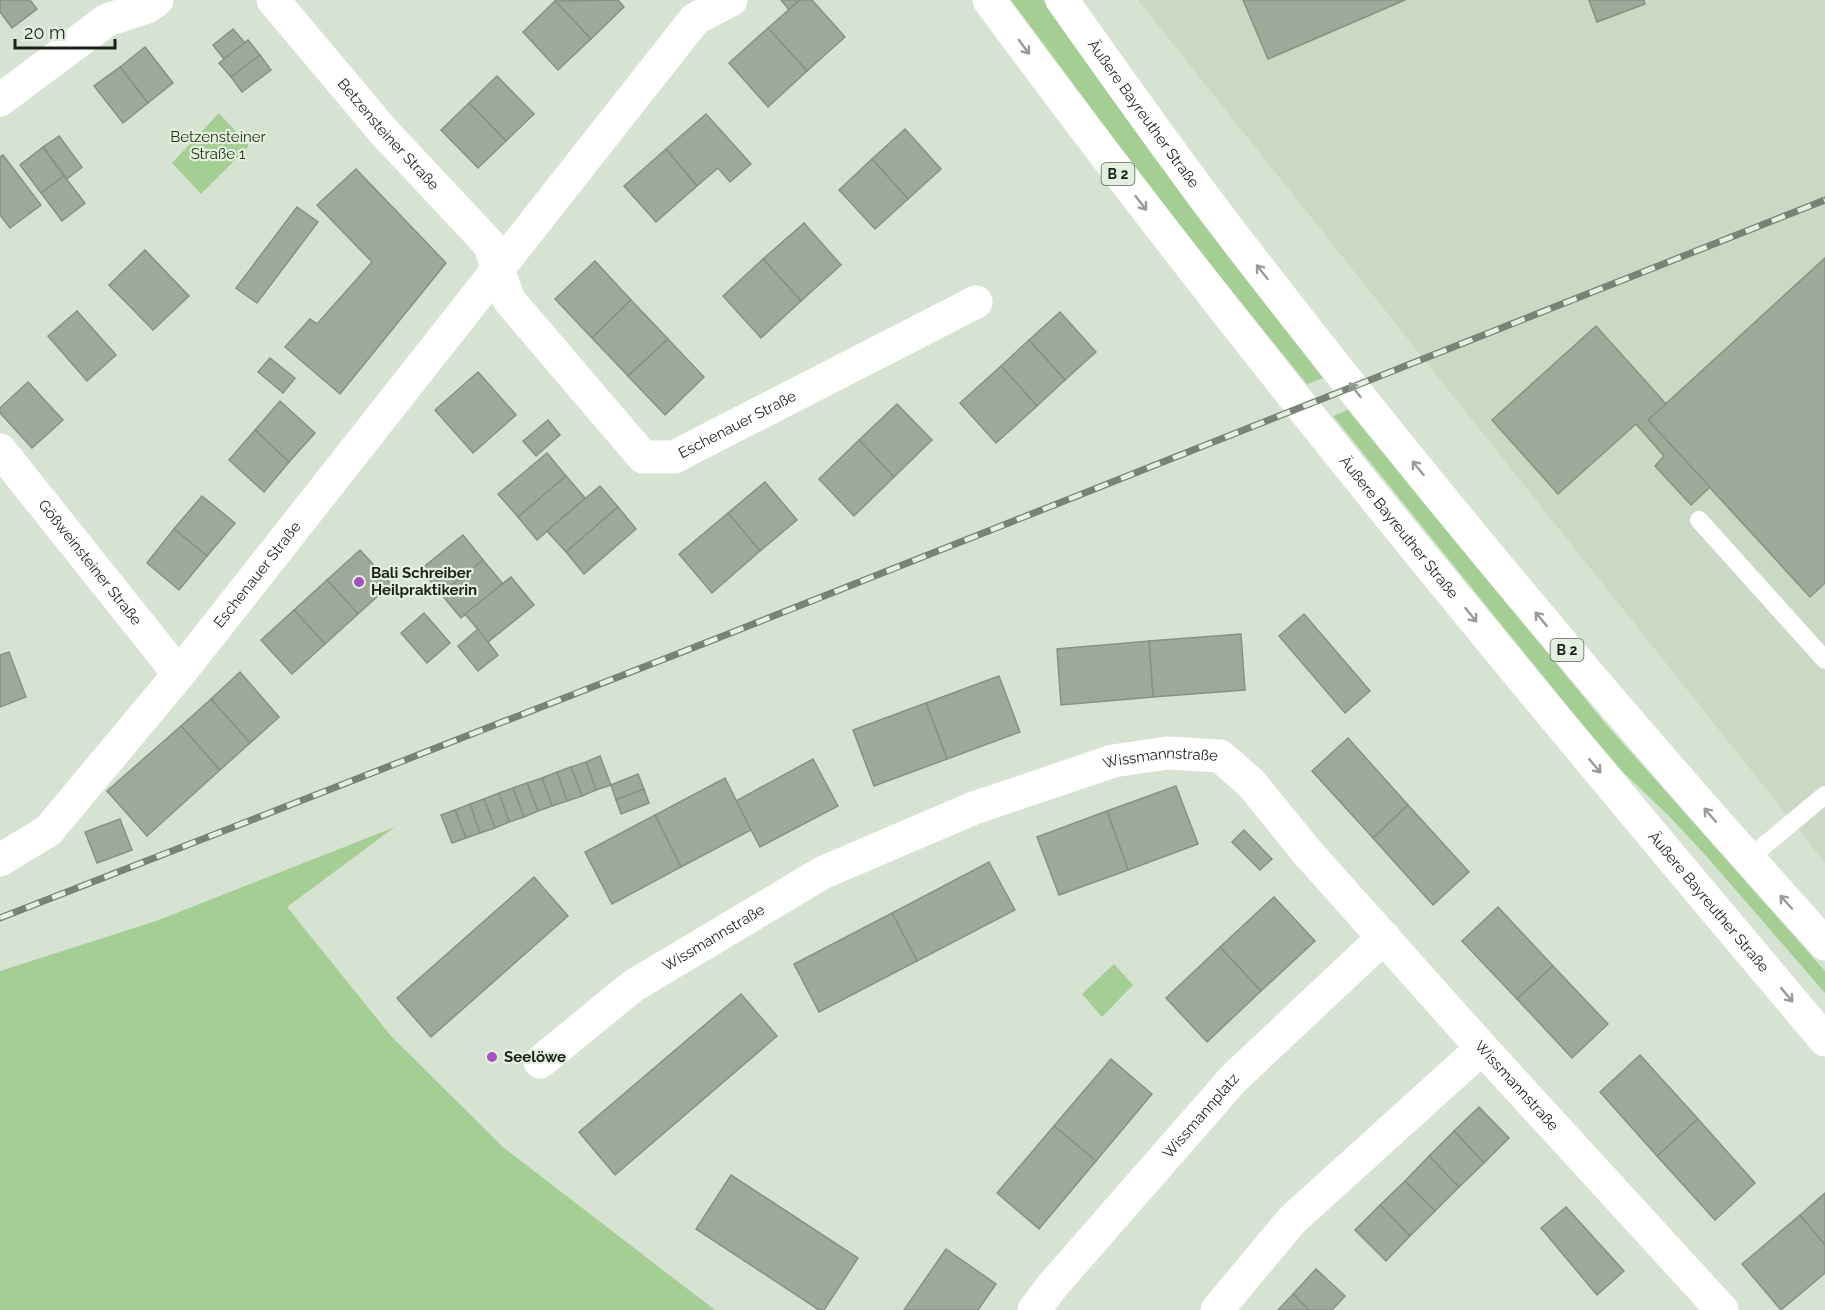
<svg xmlns="http://www.w3.org/2000/svg" width="1825" height="1310" font-family="Raleway,sans-serif">
<rect width="100%" height="100%" fill="#d7e3d2"/>
<!-- built -->
<polygon fill="#c9d9c3" points="1138,0 1825,0 1825,863"/>
<!-- green -->
<g fill="#a5ce95">
<polygon points="1011,0 1043,0 1192,209 1323,378 1307,384 1169,213"/>
<polygon points="219,113 249,146 201,194 172,163"/>
<polygon points="1348,410 1605,723 1825,971 1825,993 1708,858 1669,816 1624,773 1581,723 1333,416"/>
<polygon points="395,827 287,907 391,1036 504,1148 715,1310 0,1310 0,971 156,921"/>
<polygon points="1114,964 1133,985 1102,1017 1082,994"/>
</g>
<!-- building -->
<g fill="#9ea999" stroke="#879283" stroke-width="1.5">
<polygon points="0,0 30,0 37,9 12,28 0,12"/>
<polygon points="618,0 624,7 591,39 555,1"/>
<polygon points="781,0 800,0 789,10"/>
<polygon points="800,0 812,0 845,37 807,71 768,28"/>
<polygon points="1243,0 1405,0 1268,59"/>
<polygon points="1589,0 1644,0 1645,4 1597,22"/>
<polygon points="555,1 591,39 558,70 523,32"/>
<polygon points="768,28 807,71 768,107 729,63"/>
<polygon points="233,29 245,43 224,59 213,45"/>
<polygon points="248,40 260,55 231,77 219,63"/>
<polygon points="145,47 173,83 148,103 120,67"/>
<polygon points="260,55 271,70 242,92 231,77"/>
<polygon points="120,67 148,103 123,123 94,86"/>
<polygon points="497,76 534,114 506,141 469,103"/>
<polygon points="469,103 506,141 478,168 441,130"/>
<polygon points="706,114 751,164 730,182 718,168 697,186 666,149"/>
<polygon points="905,129 941,169 908,199 872,159"/>
<polygon points="59,136 82,167 67,179 43,147"/>
<polygon points="43,147 64,176 41,193 20,165"/>
<polygon points="666,149 697,186 656,222 624,186"/>
<polygon points="3,155 41,205 10,228 0,215 0,157"/>
<polygon points="872,159 908,199 875,229 839,190"/>
<polygon points="356,169 446,263 340,394 285,347 310,319 317,324 372,262 317,205"/>
<polygon points="64,176 85,203 62,221 41,193"/>
<polygon points="297,207 318,222 257,303 236,288"/>
<polygon points="804,223 841,265 801,301 763,259"/>
<polygon points="145,250 189,296 153,330 109,285"/>
<polygon points="1825,258 1825,583 1810,597 1648,420"/>
<polygon points="763,259 801,301 761,338 723,296"/>
<polygon points="595,261 631,300 592,338 555,299"/>
<polygon points="631,300 668,339 628,376 592,338"/>
<polygon points="77,311 116,355 87,381 48,336"/>
<polygon points="1060,312 1096,352 1065,380 1029,340"/>
<polygon points="1596,326 1666,404 1648,420 1710,487 1691,505 1655,466 1664,456 1636,424 1558,494 1492,420"/>
<polygon points="668,339 704,377 665,415 628,376"/>
<polygon points="1029,340 1065,380 1037,406 1001,366"/>
<polygon points="270,358 295,378 283,393 258,372"/>
<polygon points="1001,366 1037,406 996,443 960,403"/>
<polygon points="478,372 516,415 473,453 435,410"/>
<polygon points="28,382 63,420 32,448 0,413 0,408"/>
<polygon points="280,401 315,433 289,462 255,430"/>
<polygon points="897,404 932,440 894,477 859,440"/>
<polygon points="548,420 560,435 536,456 523,441"/>
<polygon points="255,430 289,462 264,492 229,460"/>
<polygon points="859,440 894,477 854,516 819,479"/>
<polygon points="547,453 566,476 518,517 498,494"/>
<polygon points="566,476 585,498 537,540 518,517"/>
<polygon points="765,482 797,520 760,551 728,513"/>
<polygon points="600,486 618,507 566,552 547,531"/>
<polygon points="202,496 235,523 207,556 174,529"/>
<polygon points="618,507 636,529 584,574 566,552"/>
<polygon points="728,513 760,551 712,593 679,554"/>
<polygon points="174,529 207,556 179,590 147,563"/>
<polygon points="463,535 483,560 441,594 421,569"/>
<polygon points="360,550 391,584 358,614 327,580"/>
<polygon points="483,560 503,584 461,618 441,594"/>
<polygon points="511,577 534,605 488,642 465,614"/>
<polygon points="327,580 358,614 325,644 294,610"/>
<polygon points="294,610 325,644 292,674 261,640"/>
<polygon points="424,613 450,643 427,663 401,633"/>
<polygon points="1304,614 1370,691 1345,713 1279,636"/>
<polygon points="478,629 498,655 478,671 458,646"/>
<polygon points="1241,634 1245,690 1153,697 1149,641"/>
<polygon points="1149,641 1153,697 1061,705 1057,649"/>
<polygon points="9,652 26,697 0,707 0,655"/>
<polygon points="240,672 279,717 250,743 211,699"/>
<polygon points="999,676 1020,732 947,759 926,703"/>
<polygon points="211,699 250,743 220,770 181,726"/>
<polygon points="926,703 947,759 874,786 853,730"/>
<polygon points="181,726 220,770 147,836 107,791"/>
<polygon points="1348,738 1408,805 1373,838 1312,771"/>
<polygon points="600,756 611,785 596,790 586,762"/>
<polygon points="813,759 838,806 760,847 736,801"/>
<polygon points="586,762 596,790 582,796 571,767"/>
<polygon points="571,767 582,796 567,801 557,772"/>
<polygon points="557,772 567,801 552,806 542,778"/>
<polygon points="638,774 644,789 616,800 611,785"/>
<polygon points="542,778 552,806 538,811 527,783"/>
<polygon points="725,778 751,830 681,867 655,815"/>
<polygon points="527,783 538,811 524,817 513,788"/>
<polygon points="1176,786 1198,844 1128,870 1107,811"/>
<polygon points="513,788 524,817 509,822 499,793"/>
<polygon points="644,789 649,803 621,814 616,800"/>
<polygon points="499,793 509,822 495,828 484,799"/>
<polygon points="484,799 495,828 480,833 470,804"/>
<polygon points="470,804 480,833 466,838 455,810"/>
<polygon points="1408,805 1469,872 1433,905 1373,838"/>
<polygon points="455,810 466,838 452,843 441,815"/>
<polygon points="1107,811 1128,870 1059,895 1037,837"/>
<polygon points="655,815 681,867 612,904 585,852"/>
<polygon points="120,819 132,850 97,863 85,832"/>
<polygon points="1244,830 1272,859 1260,870 1232,842"/>
<polygon points="989,862 1015,910 917,961 892,913"/>
<polygon points="534,877 568,916 431,1037 397,998"/>
<polygon points="1274,897 1315,941 1261,991 1220,947"/>
<polygon points="1498,907 1553,966 1517,999 1462,941"/>
<polygon points="892,913 917,961 819,1012 794,964"/>
<polygon points="1220,947 1261,991 1207,1042 1166,998"/>
<polygon points="1553,966 1608,1024 1572,1058 1517,999"/>
<polygon points="741,994 777,1036 615,1175 579,1132"/>
<polygon points="1640,1055 1698,1119 1657,1156 1600,1092"/>
<polygon points="1111,1059 1152,1094 1096,1161 1054,1126"/>
<polygon points="1479,1107 1509,1138 1484,1163 1454,1131"/>
<polygon points="1698,1119 1755,1183 1715,1220 1657,1156"/>
<polygon points="1054,1126 1096,1161 1039,1229 997,1193"/>
<polygon points="1454,1131 1484,1163 1459,1187 1429,1156"/>
<polygon points="1429,1156 1459,1187 1435,1211 1405,1181"/>
<polygon points="731,1175 858,1258 824,1310 819,1310 696,1229"/>
<polygon points="1405,1181 1435,1211 1410,1236 1380,1205"/>
<polygon points="1825,1193 1825,1245 1800,1215"/>
<polygon points="1380,1205 1410,1236 1386,1261 1355,1230"/>
<polygon points="1566,1207 1624,1271 1597,1295 1541,1228"/>
<polygon points="1800,1215 1825,1245 1825,1273 1781,1310 1742,1264"/>
<polygon points="946,1249 996,1284 978,1310 904,1310"/>
<polygon points="1316,1269 1345,1296 1332,1310 1309,1310 1293,1294"/>
<polygon points="1293,1294 1309,1310 1278,1310"/>
</g>
<g fill="none" stroke-linecap="round" stroke-linejoin="round">
<!-- service -->
<g stroke="#fff" stroke-width="18">
<polyline points="1699,520 1825,660"/>
<polyline points="1748,859 1825,795"/>
</g>
<!-- minor -->
<g stroke="#fff" stroke-width="33">
<path id="s1" d="M273,0L383,131L489,244L509,300L643,457H674L976,302"/>
<polyline points="0,100 107,20 147,7 157,0"/>
<path id="s2" d="M0,450L179,674"/>
<path id="s3" d="M0,860L48,831L179,674L695,19L731,0"/>
<path id="s4" d="M540,1062L633,986L822,873L974,808L1113,761L1168,753L1220,756L1251,783L1307,852L1482,1048L1722,1310"/>
<path id="s5" d="M1034,1310L1053,1285L1234,1078L1384,937"/>
<polyline points="1217,1310 1292,1220 1482,1048"/>
</g>
<!-- primary -->
<g stroke="#fff" stroke-width="33">
<path id="s6" d="M989,0C1253,358 1538,700 1825,1040"/>
<path id="s7" d="M1062,0C1121,83 1179,166 1242,247C1427,487 1622,720 1825,944"/>
</g>
<!-- rail casing -->
<g stroke="#798276" stroke-width="7">
<polyline id="rail" points="0,918 718,638 1825,200"/>
</g>
<!-- rail -->
<use href="#rail" stroke="#e4f0df" stroke-width="4.5" stroke-dasharray="14" stroke-linecap="butt"/>
</g>
<!-- one-way arrows -->
<defs><path id="oneway-shaft" d="M-6 0H5M1.5-3L5.5 0L1.5 3" fill="none" stroke-width="1.6" stroke-linecap="round" stroke-linejoin="round" transform="scale(1.5)"/></defs>
<g stroke="#999b98">
<use href="#oneway-shaft" transform="translate(1024 47) rotate(54)"/>
<use href="#oneway-shaft" transform="translate(1141 203) rotate(52)"/>
<use href="#oneway-shaft" transform="translate(1262 272) rotate(-128)"/>
<use href="#oneway-shaft" transform="translate(1355 390) rotate(-128)"/>
<use href="#oneway-shaft" transform="translate(1418 468) rotate(-129)"/>
<use href="#oneway-shaft" transform="translate(1471 615) rotate(51)"/>
<use href="#oneway-shaft" transform="translate(1541 619) rotate(-130)"/>
<use href="#oneway-shaft" transform="translate(1595 766) rotate(50)"/>
<use href="#oneway-shaft" transform="translate(1710 815) rotate(-131)"/>
<use href="#oneway-shaft" transform="translate(1786 902) rotate(-132)"/>
<use href="#oneway-shaft" transform="translate(1787 995) rotate(50)"/>
</g>
<!-- markers -->
<g fill="#a552c1" stroke="#e4f0df" stroke-width="2">
<circle cx="359" cy="582" r="6"/>
<circle cx="492" cy="1057" r="6"/>
</g>
<g text-anchor="middle" dominant-baseline="central" stroke-width="4.5" stroke-linejoin="round" paint-order="stroke">
<!-- shield labels -->
<g fill="#e4f0df" stroke="#585f56" stroke-width="1.5">
<rect x="1101.5" y="163" width="33" height="22" rx="4.5"/>
<rect x="1550.5" y="639" width="33" height="22" rx="4.5"/>
</g>
<g font-size="14" font-weight="bold" fill="#1c211b">
<text x="1118" y="174">B 2</text>
<text x="1567" y="650">B 2</text>
</g>
<!-- street labels -->
<g font-size="15" fill="#1c211b" stroke="#e4f0df">
<text stroke="none"><textPath href="#s7" startOffset="140">Äußere Bayreuther Straße</textPath></text>
<text stroke="none"><textPath href="#s1" startOffset="177">Betzensteiner Straße</textPath></text>
<text stroke="none"><textPath href="#s1" startOffset="694">Eschenauer Straße</textPath></text>
<text stroke="none"><textPath href="#s6" startOffset="668">Äußere Bayreuther Straße</textPath></text>
<text stroke="none"><textPath href="#s2" startOffset="144">Gößweinsteiner Straße</textPath></text>
<text stroke="none"><textPath href="#s3" startOffset="387">Eschenauer Straße</textPath></text>
<text stroke="none"><textPath href="#s4" startOffset="700">Wissmannstraße</textPath></text>
<text stroke="none"><textPath href="#s6" startOffset="1154">Äußere Bayreuther Straße</textPath></text>
<text stroke="none"><textPath href="#s4" startOffset="214">Wissmannstraße</textPath></text>
<text stroke="none"><textPath href="#s4" startOffset="1204">Wissmannstraße</textPath></text>
<text stroke="none"><textPath href="#s5" startOffset="256">Wissmannplatz</textPath></text>
</g>
<!-- park labels -->
<g font-size="15" fill="#193509" stroke="#e4f0df">
<text x="218" y="137">Betzensteiner<tspan x="218" dy="17">Straße 1</tspan></text>
</g>
<!-- poi labels -->
<g font-size="15" font-weight="bold" fill="#1c211b" stroke="#e4f0df" text-anchor="start">
<text x="371" y="573">Bali Schreiber<tspan x="371" dy="17">Heilpraktikerin</tspan></text>
<text x="504" y="1057">Seelöwe</text>
</g>
</g>
<!-- scale -->
<path d="M15 39v9h100v-9" fill="none" stroke="#1c211b" stroke-width="3"/>
<text x="24" y="39" font-size="18" fill="#1c211b" stroke="#e4f0df" stroke-width="4.5" paint-order="stroke">20 m</text>
</svg>
